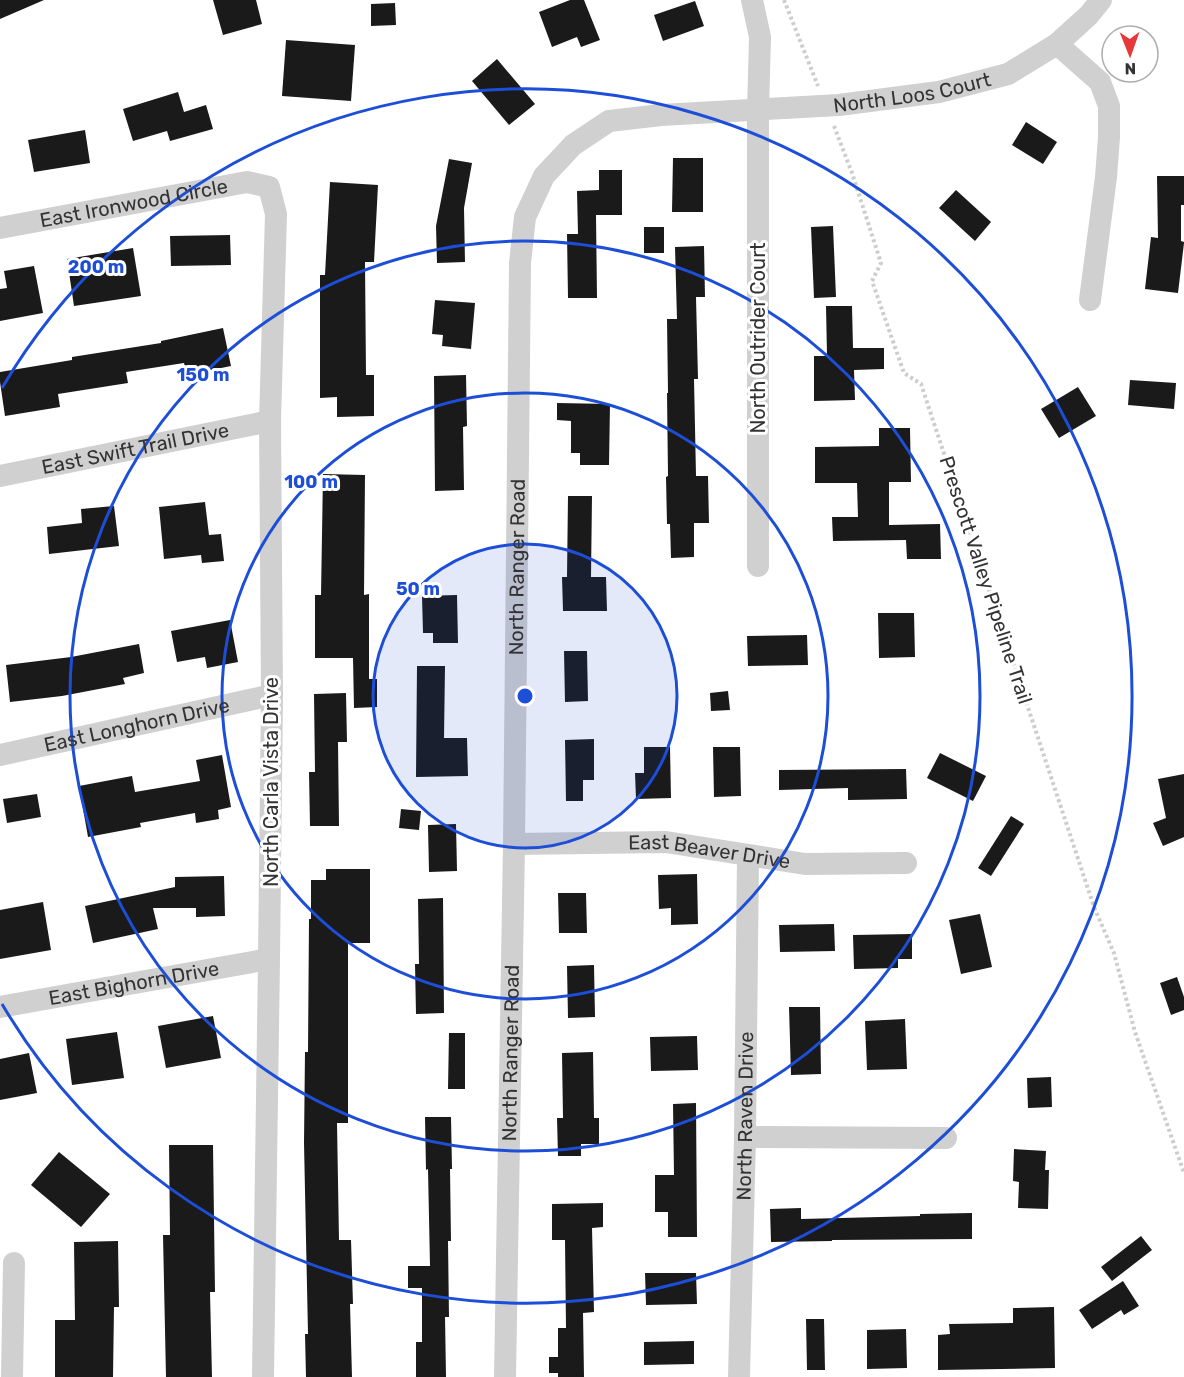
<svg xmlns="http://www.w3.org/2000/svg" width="1184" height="1377" font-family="Rubik,sans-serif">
<rect width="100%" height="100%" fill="#fff"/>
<!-- building -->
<g fill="#1a1a1a">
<polygon points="0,0 44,0 0,19"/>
<polygon points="213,0 256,0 262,24 223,35"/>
<polygon points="570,0 584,0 600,40 581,47 577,37 552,47 539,12"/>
<polygon points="695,1 704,26 663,41 654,15"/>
<polygon points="395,3 396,25 371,26 371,4"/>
<polygon points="286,40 355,45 351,101 282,96"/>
<polygon points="497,59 535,104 509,125 472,81"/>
<polygon points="178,92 184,112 206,105 213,129 170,141 167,131 133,141 123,109"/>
<polygon points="1026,122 1057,142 1043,164 1012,145"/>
<polygon points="85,130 90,163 34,172 28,140"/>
<polygon points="673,158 703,158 703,212 672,212"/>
<polygon points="449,159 472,163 464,208 465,262 437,263 436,226"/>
<polygon points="599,170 622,170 622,215 596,215 597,298 568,298 567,234 578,234 577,191 599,190"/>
<polygon points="1157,176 1184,176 1184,205 1181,205 1181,241 1184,242 1184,243 1178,293 1145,289 1151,237 1158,238"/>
<polygon points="330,182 378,185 374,262 365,262 366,375 374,375 374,416 337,417 337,397 320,398 320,275 325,275"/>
<polygon points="956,190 991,222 975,241 939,208"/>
<polygon points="833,226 836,297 814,298 811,227"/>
<rect x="644" y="227" width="20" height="26"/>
<polygon points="230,235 231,265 171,266 170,236"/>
<polygon points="704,246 705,297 696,297 698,379 694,379 696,476 708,476 709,523 694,523 694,557 671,558 670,524 667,524 666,477 668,476 667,393 668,393 667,319 677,319 675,247"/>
<polygon points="133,248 141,296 74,306 67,259"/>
<polygon points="34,266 43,313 0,321 0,289 7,288 4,271"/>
<polygon points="435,300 475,303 471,349 442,346 443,335 432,334"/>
<polygon points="826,306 852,306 853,348 884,348 884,369 854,370 855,400 814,401 814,356 827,356"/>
<polygon points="223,328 231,366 187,375 184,363 126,372 128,383 58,394 60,407 5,416 0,382 0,372 72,360 72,357 161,343 161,341"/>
<polygon points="466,375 467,426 463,427 464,490 435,491 434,376"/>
<polygon points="1130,380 1176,383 1174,409 1128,405"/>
<polygon points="1078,387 1096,416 1059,438 1041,409"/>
<polygon points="557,403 610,404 609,465 580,465 580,453 571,453 571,421 557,420"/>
<polygon points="879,428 910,428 911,482 889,482 889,525 940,524 941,559 907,559 906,540 833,541 832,517 858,517 857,483 815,483 815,447 879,446"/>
<polygon points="323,474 365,475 364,595 369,594 369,679 377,679 377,707 354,708 353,658 315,658 315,595 321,595"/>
<polygon points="568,496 592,496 591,577 606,577 607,611 563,611 562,577 567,577"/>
<polygon points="205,502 209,535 221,534 224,561 202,563 201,555 164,559 159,507"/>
<polygon points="114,506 119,546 49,554 47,527 82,523 81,509"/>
<polygon points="457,595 458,643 433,643 433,633 423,633 422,596"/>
<polygon points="878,613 914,613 915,657 879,658"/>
<polygon points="230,620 238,662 207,668 205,657 177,662 171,631"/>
<polygon points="807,635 808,665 748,666 747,636"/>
<polygon points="139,644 144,673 123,678 125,684 62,696 10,702 6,665 71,657"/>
<polygon points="564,651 587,651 588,701 565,702"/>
<polygon points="417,666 445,666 444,738 467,738 468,776 416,777"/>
<polygon points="728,691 730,710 711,711 710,693"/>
<polygon points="346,693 347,742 338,742 339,826 310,826 309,772 315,772 314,694"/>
<polygon points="594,739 594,780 583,780 583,801 566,801 565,740"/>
<polygon points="644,747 670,747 671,798 636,799 635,773 644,773"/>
<polygon points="713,747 740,747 741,796 714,797"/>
<polygon points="940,753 986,776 973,801 927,778"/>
<polygon points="222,755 231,807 218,810 219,819 196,823 195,813 140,823 141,827 88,837 79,786 132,776 135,792 200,781 196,760"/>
<polygon points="906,769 907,799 848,800 848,788 779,790 779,770"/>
<polygon points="1184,774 1184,837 1163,846 1153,823 1166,818 1158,779"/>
<polygon points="37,794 41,817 7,823 3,799"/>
<polygon points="401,809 421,811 419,830 399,828"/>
<polygon points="1011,816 1024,824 991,876 978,868"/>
<polygon points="456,824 457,871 429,872 428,825"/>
<polygon points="326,869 370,869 370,943 348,943 348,1123 337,1123 339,1240 351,1240 353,1304 350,1304 352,1377 306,1377 305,1334 308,1334 304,1143 305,1052 308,1052 309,919 311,919 311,880 326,880"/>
<polygon points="697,874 698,924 671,925 671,908 659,909 658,875"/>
<polygon points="224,876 225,916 196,917 196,908 153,908 158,929 93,943 85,906 175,887 175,877"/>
<polygon points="558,893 586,893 587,933 559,933"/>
<polygon points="443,898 444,1013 416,1014 415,964 419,964 418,899"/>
<polygon points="43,902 51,950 0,959 0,910"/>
<polygon points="980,914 992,967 961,974 949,920"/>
<polygon points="834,924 835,951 780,952 779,925"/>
<polygon points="912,934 912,959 898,959 898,968 854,969 853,935"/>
<polygon points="594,965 595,1017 568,1018 567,966"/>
<polygon points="1177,977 1184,997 1184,1010 1171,1015 1160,983"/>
<polygon points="789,1007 820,1007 821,1074 791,1075"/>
<polygon points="213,1016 221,1058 166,1068 158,1026"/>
<polygon points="905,1019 907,1069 867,1070 865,1021"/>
<polygon points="117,1032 124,1078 72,1085 66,1039"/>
<polygon points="449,1033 465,1033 465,1089 448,1089"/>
<polygon points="697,1036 698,1070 651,1071 650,1037"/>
<polygon points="593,1052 594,1118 599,1118 599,1144 581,1144 581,1156 558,1156 557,1118 563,1118 562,1053"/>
<polygon points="29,1053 37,1093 0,1100 0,1059"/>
<polygon points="1051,1077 1052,1107 1028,1108 1027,1078"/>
<polygon points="696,1103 697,1237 668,1237 668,1212 655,1212 655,1175 674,1175 673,1104"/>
<polygon points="425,1117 451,1117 452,1169 450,1169 451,1241 448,1241 449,1317 445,1317 446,1377 416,1377 416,1342 422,1342 422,1288 408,1288 408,1266 430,1266 428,1169 426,1170"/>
<polygon points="169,1145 213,1145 215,1292 210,1292 212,1377 166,1377 163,1235 170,1235"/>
<polygon points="1014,1149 1046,1151 1045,1170 1049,1170 1048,1209 1018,1208 1019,1182 1013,1181"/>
<polygon points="59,1152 110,1194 81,1227 31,1185"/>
<polygon points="603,1203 603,1227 592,1228 594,1312 583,1313 584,1377 558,1377 558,1373 549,1373 549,1357 558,1357 558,1328 566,1328 565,1240 552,1240 552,1204"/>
<polygon points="801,1208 801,1219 920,1216 920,1214 972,1213 972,1239 832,1240 832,1241 771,1242 770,1209"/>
<polygon points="1141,1236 1152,1250 1112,1281 1101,1267"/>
<polygon points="118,1241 119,1307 114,1307 113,1377 55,1377 55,1320 75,1320 74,1242"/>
<polygon points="645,1273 696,1273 697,1304 646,1305"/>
<polygon points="1123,1281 1139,1306 1124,1315 1121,1310 1092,1329 1079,1310"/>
<polygon points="1054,1307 1055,1368 938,1370 938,1335 950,1334 949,1324 1013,1323 1013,1308"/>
<polygon points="806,1319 824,1319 825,1370 807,1370"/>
<polygon points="906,1329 907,1368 867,1369 867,1330"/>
<polygon points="694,1341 694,1364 644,1365 644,1342"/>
</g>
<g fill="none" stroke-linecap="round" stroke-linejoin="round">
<!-- path -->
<g stroke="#cdcdcd" stroke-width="4" stroke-dasharray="3 3" stroke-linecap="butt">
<polyline points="784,0 818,86"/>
<polyline points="834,126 852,173 881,263 872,281 904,373 921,384 1094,907 1114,953 1135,1032 1184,1173"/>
</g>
<!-- minor -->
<g stroke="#d0d0d0" stroke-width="22">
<polyline points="752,0 760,37 758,110 758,566"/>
<polyline points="1057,44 1100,82 1109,106 1109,137 1106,177 1090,300"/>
<path id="s1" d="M0,228L247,182L269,187L276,214L270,421L272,695L269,959L263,1377"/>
<path id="s2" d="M0,476L270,421"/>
<path id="s3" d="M0,755L272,695"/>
<path id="s4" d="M514,844L666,842L805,864L906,863"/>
<path id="s5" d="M0,1007L269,959"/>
<polyline points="745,1137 946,1138"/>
<polyline points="12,1377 14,1263"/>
<path id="s6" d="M505,1377L514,844L520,263L525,217L544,176L573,145L609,121L661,115L839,105L939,92L1008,74L1057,44L1089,15L1101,0"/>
<path id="s7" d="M739,1377L745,1137L748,856"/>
</g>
</g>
<!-- distance rings -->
<circle cx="525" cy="696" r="152" fill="#1d4ed8" fill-opacity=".12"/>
<g fill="none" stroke="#1d4ed8" stroke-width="3">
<circle cx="525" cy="696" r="152"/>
<circle cx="525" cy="696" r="303"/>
<circle cx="525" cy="696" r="455"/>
<path d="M2 388A607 607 0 1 1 2 1004"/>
</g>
<g text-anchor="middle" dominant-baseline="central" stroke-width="6" stroke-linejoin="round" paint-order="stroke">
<!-- street labels -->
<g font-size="20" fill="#333" stroke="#fff">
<text stroke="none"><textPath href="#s6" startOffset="1596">North Loos Court</textPath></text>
<text stroke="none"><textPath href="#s1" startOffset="136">East Ironwood Circle</textPath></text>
<text transform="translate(758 338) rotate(-90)">North Outrider Court</text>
<text stroke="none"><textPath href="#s2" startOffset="138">East Swift Trail Drive</textPath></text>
<text stroke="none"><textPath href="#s6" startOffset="810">North Ranger Road</textPath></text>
<text transform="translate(986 580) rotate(72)">Prescott Valley Pipeline Trail</text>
<text stroke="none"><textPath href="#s3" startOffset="140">East Longhorn Drive</textPath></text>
<text transform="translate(271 782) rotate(-90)">North Carla Vista Drive</text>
<text stroke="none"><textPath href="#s4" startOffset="196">East Beaver Drive</textPath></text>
<text stroke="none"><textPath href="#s5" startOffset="136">East Bighorn Drive</textPath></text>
<text stroke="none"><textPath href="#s6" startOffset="324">North Ranger Road</textPath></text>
<text stroke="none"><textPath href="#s7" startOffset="261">North Raven Drive</textPath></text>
</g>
</g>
<circle cx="525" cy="696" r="9" fill="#1d4ed8" stroke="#fff" stroke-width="3"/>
<g font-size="18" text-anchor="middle" font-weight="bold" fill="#1d4ed8" stroke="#fff" stroke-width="6" stroke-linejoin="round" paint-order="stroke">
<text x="96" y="273">200 m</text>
<text x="203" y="381">150 m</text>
<text x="311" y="488">100 m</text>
<text x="418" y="595">50 m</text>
</g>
<!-- north arrow -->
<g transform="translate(1130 54) rotate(179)"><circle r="28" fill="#ffffff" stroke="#adadad" stroke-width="1.5"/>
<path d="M0-4.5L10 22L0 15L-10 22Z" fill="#e6383b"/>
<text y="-9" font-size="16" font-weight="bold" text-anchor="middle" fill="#333333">N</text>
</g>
</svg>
